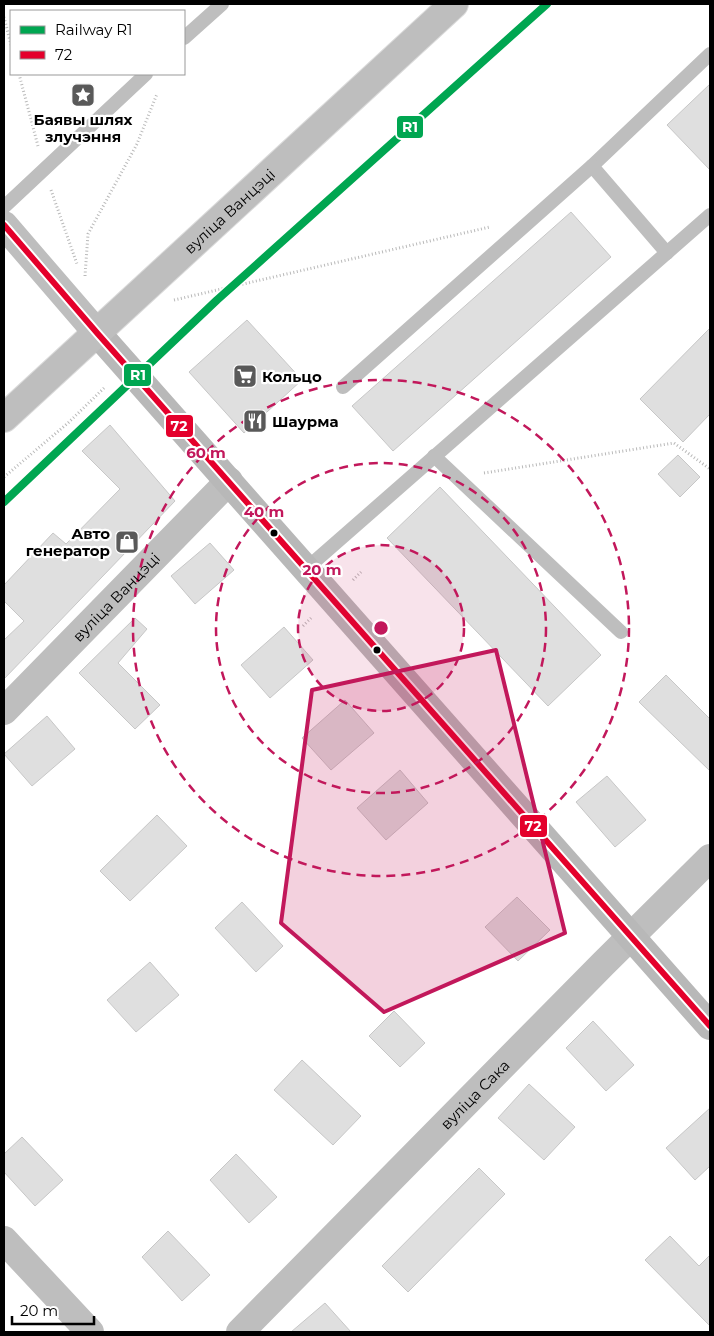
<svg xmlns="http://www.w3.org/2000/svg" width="714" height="1336" font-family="Montserrat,sans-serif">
<rect width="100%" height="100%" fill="#fff"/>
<!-- building -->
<g fill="#dfdfdf" stroke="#c7c7c7">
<polygon points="710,84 710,170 667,125"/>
<polygon points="571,212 611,257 393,451 352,406"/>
<polygon points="247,320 302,380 244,433 189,372"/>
<polygon points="710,328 710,414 683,442 640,399"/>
<polygon points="110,425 175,501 4,679 4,640 24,621 4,601 4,585 53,533 66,544 120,489 82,451"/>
<polygon points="678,455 700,477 680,497 658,474"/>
<polygon points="440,487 601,655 548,706 387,538"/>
<polygon points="210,543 234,570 195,604 171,576"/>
<polygon points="135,618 147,629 118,663 160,705 135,729 79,673"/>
<polygon points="284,627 313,660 270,698 241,665"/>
<polygon points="666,675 710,719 710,771 639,702"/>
<polygon points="345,700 374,733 331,770 302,738"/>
<polygon points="47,716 75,749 32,786 4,754"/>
<polygon points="400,770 428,803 386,840 357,808"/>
<polygon points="607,776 646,820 615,847 576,802"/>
<polygon points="157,815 187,846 130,901 100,871"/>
<polygon points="517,897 550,930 518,961 485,927"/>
<polygon points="242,902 283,946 256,972 215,928"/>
<polygon points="150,962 179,995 136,1032 107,1000"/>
<polygon points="394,1011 425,1043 400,1067 369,1036"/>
<polygon points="593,1021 634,1065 606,1091 566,1048"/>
<polygon points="302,1060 361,1116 333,1145 274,1090"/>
<polygon points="529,1084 575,1127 544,1160 498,1118"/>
<polygon points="710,1108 710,1166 695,1180 666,1148"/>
<polygon points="22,1137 63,1180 35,1206 4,1172 4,1154"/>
<polygon points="236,1154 277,1197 249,1223 210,1180"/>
<polygon points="479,1168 505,1194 408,1292 382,1266"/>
<polygon points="168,1231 210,1275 182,1301 142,1257"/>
<polygon points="670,1236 699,1266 710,1255 710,1326 645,1260"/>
<polygon points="325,1303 351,1332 291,1332"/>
</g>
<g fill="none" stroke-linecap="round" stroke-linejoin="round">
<!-- primary casing -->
<g stroke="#dbdbdb" stroke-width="30">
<g id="primary">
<path id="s3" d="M4,418L454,4"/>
</g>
</g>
<!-- path -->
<g stroke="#b9b9b9" stroke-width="3" stroke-dasharray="1 2.5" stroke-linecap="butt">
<polyline points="4,17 11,45"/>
<polyline points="19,74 38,146"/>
<polyline points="51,190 77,264"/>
<polyline points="85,276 88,234 137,144 157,94"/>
<polyline points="174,300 490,227"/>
<polyline points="484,473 674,443 710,469"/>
<polyline points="4,477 68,423 104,388"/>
<polyline points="353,580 361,572"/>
<polyline points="303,626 311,618"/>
</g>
<!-- service -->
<g stroke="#bebebe" stroke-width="14">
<polyline points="184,38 222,4"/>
<polyline points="592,166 710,54"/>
<polyline points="4,207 146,74"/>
<polyline points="343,387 592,166 667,253"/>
<polyline points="434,456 621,632"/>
<polyline points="306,569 710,215"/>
</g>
<!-- minor -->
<g stroke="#bebebe" stroke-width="28">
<path id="s1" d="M4,711L229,481"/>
<polyline points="4,1240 90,1332"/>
<path id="s2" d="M240,1332L603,964L710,858"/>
</g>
<!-- tertiary -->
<polyline stroke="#bebebe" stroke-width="28" points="4,225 98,334"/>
<!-- secondary -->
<polyline stroke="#b8b8b8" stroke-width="28" points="98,334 710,1026"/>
<!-- primary -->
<use href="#primary" stroke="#bebebe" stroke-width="28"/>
<!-- bus-1 casing -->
<g stroke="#fff" stroke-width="10">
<polyline id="bus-1" points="4,225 98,334 710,1026"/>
</g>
<!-- bus-1 -->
<use href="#bus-1" stroke="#e4002b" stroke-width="6"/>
<!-- rail-1 casing -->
<g stroke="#fff" stroke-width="11">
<polyline id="rail-1" points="4,502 217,300 547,4"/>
</g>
<!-- rail-1 -->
<use href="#rail-1" stroke="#00a651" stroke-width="8"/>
</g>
<!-- marked area -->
<path fill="#c2185b" fill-opacity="0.2" stroke="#c2185b" stroke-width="4" stroke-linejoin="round" d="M496,650L565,933L384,1012L281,923L312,690Z"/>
<!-- distance rings -->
<circle cx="381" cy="628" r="83" fill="#c2185b" fill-opacity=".12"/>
<g fill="none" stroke="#c2185b" stroke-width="2.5" stroke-dasharray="9 6">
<circle cx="381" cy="628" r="83"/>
<circle cx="381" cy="628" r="165"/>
<circle cx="381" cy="628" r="248"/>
</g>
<!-- icons -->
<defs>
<g id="sight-square" transform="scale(1.25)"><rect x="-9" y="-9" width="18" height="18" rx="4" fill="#595959" stroke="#fff"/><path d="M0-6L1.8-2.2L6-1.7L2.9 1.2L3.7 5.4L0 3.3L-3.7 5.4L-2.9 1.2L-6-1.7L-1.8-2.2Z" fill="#fff"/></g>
<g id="supermarket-square" transform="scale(1.25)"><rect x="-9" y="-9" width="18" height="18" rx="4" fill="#595959" stroke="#fff"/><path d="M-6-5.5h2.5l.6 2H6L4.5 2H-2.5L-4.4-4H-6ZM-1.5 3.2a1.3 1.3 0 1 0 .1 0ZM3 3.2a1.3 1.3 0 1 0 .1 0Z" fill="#fff"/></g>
<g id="restaurant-square" transform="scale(1.25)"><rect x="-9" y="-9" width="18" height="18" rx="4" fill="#595959" stroke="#fff"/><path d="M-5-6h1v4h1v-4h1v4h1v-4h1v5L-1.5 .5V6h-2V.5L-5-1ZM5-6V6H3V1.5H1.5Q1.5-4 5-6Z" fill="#fff"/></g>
<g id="shop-square" transform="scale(1.25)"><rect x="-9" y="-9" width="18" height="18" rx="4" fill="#595959" stroke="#fff"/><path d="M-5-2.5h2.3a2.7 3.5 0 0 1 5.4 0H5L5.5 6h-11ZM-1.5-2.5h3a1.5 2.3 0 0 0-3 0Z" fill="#fff"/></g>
</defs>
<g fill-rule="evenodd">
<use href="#sight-square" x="83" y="95"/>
<use href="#supermarket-square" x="245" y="376"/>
<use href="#restaurant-square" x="255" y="421"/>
<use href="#shop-square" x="127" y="542"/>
</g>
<!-- markers -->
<g fill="#000" stroke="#fff" stroke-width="2">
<circle cx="274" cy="533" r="4.5"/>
<circle cx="377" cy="650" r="4.5"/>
</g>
<g text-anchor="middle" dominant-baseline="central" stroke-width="4.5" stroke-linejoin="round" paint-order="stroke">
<!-- poi labels -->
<g font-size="15" font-weight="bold" fill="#000" stroke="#fff" text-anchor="start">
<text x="83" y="119" text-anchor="middle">Баявы шлях<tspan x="83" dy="17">злучэння</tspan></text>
<text x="262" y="376">Кольцо</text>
<text x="272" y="421">Шаурма</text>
<text x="110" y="533" text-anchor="end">Авто<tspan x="110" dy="17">генератор</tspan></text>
</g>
<!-- street labels -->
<g font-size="15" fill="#000" stroke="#fff">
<text stroke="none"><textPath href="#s3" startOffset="306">вуліца Ванцэці</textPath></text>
<text stroke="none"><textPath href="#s1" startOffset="160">вуліца Ванцэці</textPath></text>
<text stroke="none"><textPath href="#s2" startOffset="334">вуліца Сака</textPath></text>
</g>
</g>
<circle cx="381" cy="628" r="8" fill="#c2185b" stroke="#fff" stroke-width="2.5"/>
<g font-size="15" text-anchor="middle" font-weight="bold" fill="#c2185b" stroke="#fff" stroke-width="4.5" stroke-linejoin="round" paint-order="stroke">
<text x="206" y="458">60 m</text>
<text x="264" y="517">40 m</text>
<text x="322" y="575">20 m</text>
</g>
<g stroke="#fff" stroke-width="2">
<rect x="396" y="115" width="28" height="24" rx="5" fill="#00a651"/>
<rect x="123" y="363" width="29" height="24" rx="5" fill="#00a651"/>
<rect x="165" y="414" width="29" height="24" rx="5" fill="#e4002b"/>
<rect x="519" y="814" width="29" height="24" rx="5" fill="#e4002b"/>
</g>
<g font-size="14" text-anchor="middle" font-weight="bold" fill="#fff">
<text x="410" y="132">R1</text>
<text x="138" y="380">R1</text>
<text x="179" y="431">72</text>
<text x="533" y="831">72</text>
</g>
<!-- border -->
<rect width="714" height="1336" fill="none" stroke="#000000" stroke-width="10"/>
<!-- legend -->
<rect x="10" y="10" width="175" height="65" fill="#ffffff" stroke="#999999"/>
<rect x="20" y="26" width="25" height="8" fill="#00a651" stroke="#999999"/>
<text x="55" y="35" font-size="15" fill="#000000">Railway R1</text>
<rect x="20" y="51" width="25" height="8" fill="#e4002b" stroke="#999999"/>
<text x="55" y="60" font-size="15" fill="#000000">72</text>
<!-- scale -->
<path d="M12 1316v8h82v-8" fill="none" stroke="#000000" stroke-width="2.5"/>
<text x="20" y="1316" font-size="15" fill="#000000" stroke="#ffffff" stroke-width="4" paint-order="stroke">20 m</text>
</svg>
